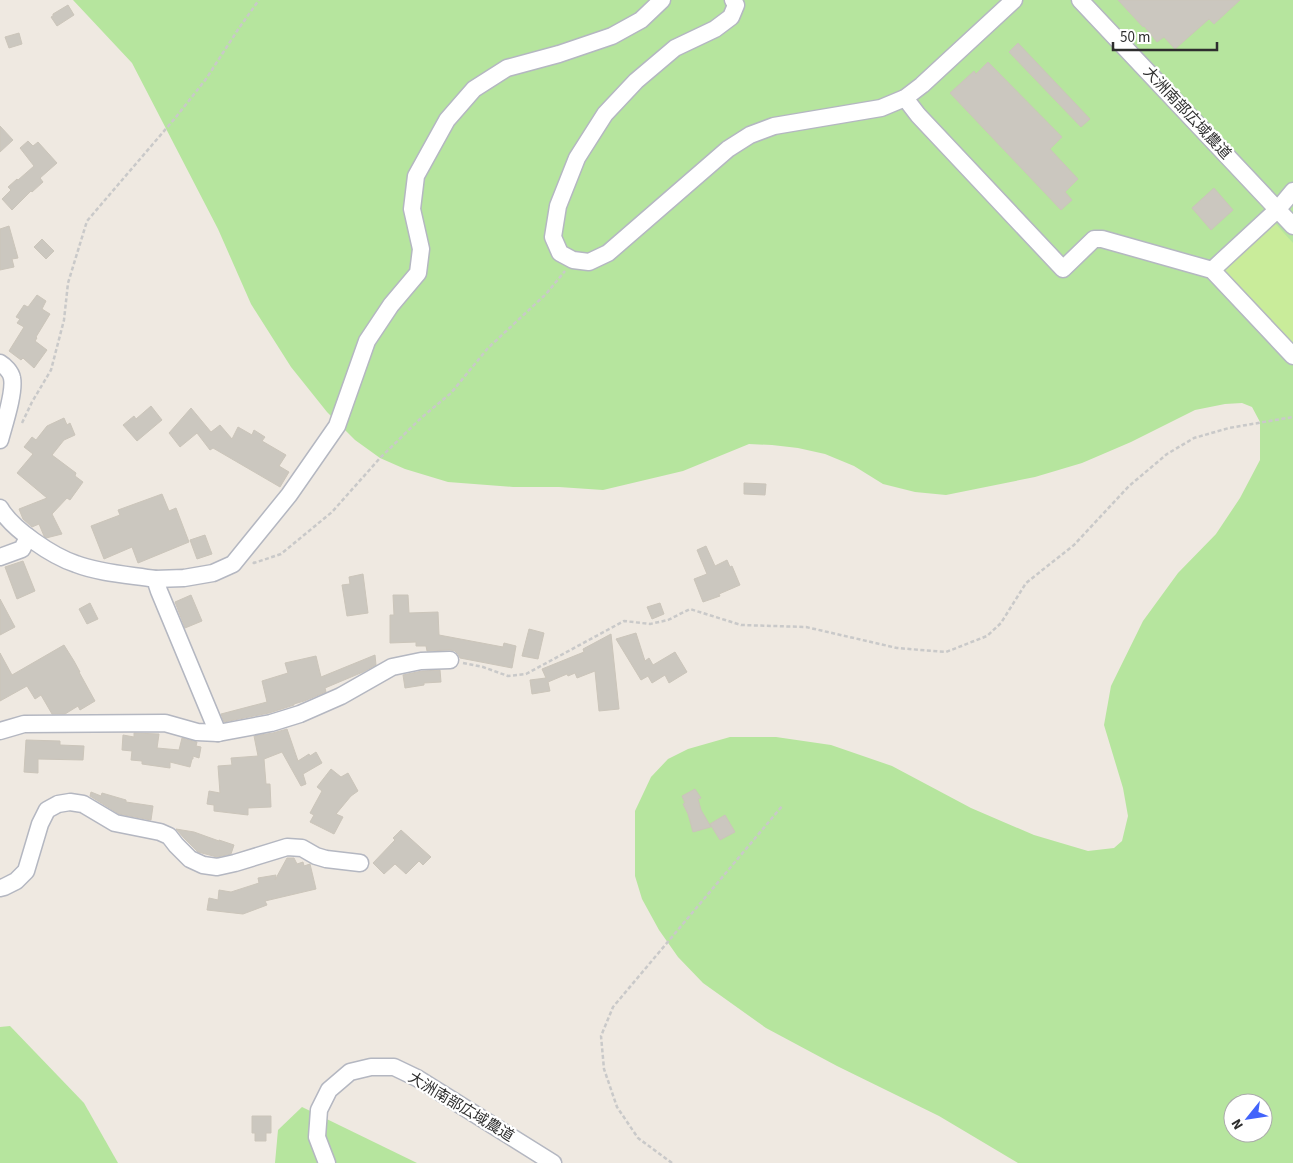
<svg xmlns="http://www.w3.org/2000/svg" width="1293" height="1163" font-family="'Source Sans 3','Noto Sans JP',sans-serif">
<rect width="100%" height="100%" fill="#efe9e1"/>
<!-- green -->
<g fill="#b6e59e" fill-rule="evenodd">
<path d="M73,0H1293V1163H1018L939,1116L837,1066L766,1028L703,983L678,957L659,930L642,899L635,876V811L651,777L668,759L688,749L730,737H776L831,745L892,766L971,808L1034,835L1088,851L1114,848L1122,841L1128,816L1123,788L1104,725L1111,686L1143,621L1178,573L1216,534L1240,498L1260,460V422L1252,407L1242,403L1225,404L1195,410L1131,442L1082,463L1035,477L946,495L915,492L883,484L854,466L825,454L798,448L772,445L749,444L683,471L603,490L559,487H513L448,482L405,469L380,458L355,440L327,412L291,367L251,304L218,229L132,63ZM1233,1103H1263V1133H1233Z"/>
<polygon points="10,1026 84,1103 118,1163 0,1163 0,1027"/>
<polygon points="302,1107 417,1163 275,1163 278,1130"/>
</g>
<!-- pitch -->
<polygon fill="#c9ec9a" points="1273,221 1293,243 1293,348 1219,269"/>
<!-- building -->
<g fill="#cbc7bf" stroke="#cbc5ba">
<polygon points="1118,0 1240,0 1214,24 1209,19 1175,49 1164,37 1157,42 1144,26 1143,27"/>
<polygon points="68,5 74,15 57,26 51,17 53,16 53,14"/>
<polygon points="19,33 22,44 9,48 5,37"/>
<polygon points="1018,43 1090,119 1081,127 1009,52"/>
<polygon points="988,62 1062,137 1050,149 1078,179 1065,192 1072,200 1061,210 950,93 974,71 976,74"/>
<polygon points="0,126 13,140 0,152"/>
<polygon points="28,141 33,146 38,142 57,163 40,178 43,182 32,192 31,191 12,210 2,199 11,190 8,187 17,179 18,180 34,166 20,148"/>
<polygon points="1214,188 1233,210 1211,230 1192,208"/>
<polygon points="9,226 18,258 12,259 14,267 0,270 0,229"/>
<polygon points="42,239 54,251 46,259 34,247"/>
<polygon points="37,295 46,301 42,309 50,314 36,337 37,338 35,341 47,350 34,368 23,358 21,360 9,351 24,327 17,323 20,319 16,317 24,305 28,307"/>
<polygon points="151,406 162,420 137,441 123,425 134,416 136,419"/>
<polygon points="191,408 211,432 220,425 232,439 238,427 252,435 254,430 265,437 262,441 286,455 279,466 289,472 280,487 213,448 210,450 197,433 180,447 169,433"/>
<polygon points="64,418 67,425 70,423 75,435 64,440 52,455 76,473 75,476 83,482 70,500 67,498 52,514 62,534 46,538 44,536 39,524 32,527 23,519 19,509 47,498 17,473 33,454 24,447 32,437 36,440 47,426"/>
<polygon points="744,483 766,484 765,495 744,494"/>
<polygon points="162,494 169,511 176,508 189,542 138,563 132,547 104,559 91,526 120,515 118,510"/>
<polygon points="205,535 212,554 197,559 190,540"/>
<polygon points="706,546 715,566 727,560 730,567 732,566 740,585 719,594 720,596 703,602 694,579 707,574 697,550"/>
<polygon points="23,561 35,591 17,599 5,567"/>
<polygon points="363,574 368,613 347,616 342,585 350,584 349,577"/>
<polygon points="191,595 202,621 185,628 175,602"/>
<polygon points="393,595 408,595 409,613 438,612 439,635 503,647 504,643 516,646 512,668 460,658 458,654 455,651 450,650 427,651 426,646 416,646 416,642 390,643 390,615 394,615"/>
<polygon points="0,599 15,627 0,635"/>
<polygon points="90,603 98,619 87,624 79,609"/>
<polygon points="660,603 664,614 652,619 647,607"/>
<polygon points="529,629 544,633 538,659 522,656"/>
<polygon points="636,633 645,661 649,658 653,665 675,652 687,672 669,683 665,675 652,683 648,676 641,680 616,639"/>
<polygon points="611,634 619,709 599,711 595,671 577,678 575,673 568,676 567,674 548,682 550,691 532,694 530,680 546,678 542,669 584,652 583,649"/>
<polygon points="64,645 74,661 80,672 79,672 95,701 80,710 78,706 65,714 52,714 41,695 35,699 27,686 0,701 0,653 12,675"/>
<polygon points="375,655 376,665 363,672 325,688 326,692 304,701 294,704 294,705 269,713 224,722 221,714 267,702 262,681 288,673 285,663 316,656 321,677"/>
<polygon points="440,670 441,682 424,683 424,685 405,688 403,675 422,671"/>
<polygon points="287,729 298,761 309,754 310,756 316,752 322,763 303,774 306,784 301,786 282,752 264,759 266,784 270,784 271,807 248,808 248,815 214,811 214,805 207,804 209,791 220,793 218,766 232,765 231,758 258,756 254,736 273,733"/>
<polygon points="134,733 159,734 157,748 179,750 182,738 197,742 196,746 201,747 199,758 193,756 193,759 192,759 190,767 170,762 170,768 142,764 142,761 131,760 132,751 122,750 123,735 134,737"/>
<polygon points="26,740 60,741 60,745 84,746 83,760 38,759 38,773 24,772"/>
<polygon points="331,769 341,777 348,773 358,791 351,796 336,814 343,817 334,834 310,822 314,815 310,813 322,791 317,787"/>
<polygon points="695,789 701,798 698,799 701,810 711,827 693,832 688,814 683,804 685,803 682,796"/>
<polygon points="91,792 101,796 102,793 126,800 126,802 153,806 151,820 119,814 90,796"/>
<polygon points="725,815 735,832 720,840 710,824"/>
<polygon points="176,829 194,832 219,841 219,840 234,845 231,854 217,857 198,852 184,838"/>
<polygon points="401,830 431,857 423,865 419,861 406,874 395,864 384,874 373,863 395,840 393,838"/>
<polygon points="287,858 294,858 297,864 303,862 304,866 310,864 316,889 265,901 267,905 243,914 207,910 209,898 218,900 219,890 231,892 259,883 258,878 276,875 275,880"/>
<polygon points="252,1116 271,1116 271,1133 266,1133 266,1141 255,1141 255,1133 252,1133"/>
</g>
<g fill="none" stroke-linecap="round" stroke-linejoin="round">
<!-- minor casing -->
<g stroke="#b4b7c1" stroke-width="19">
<g id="minor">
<polyline points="733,0 736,5 731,17 715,29 675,48 636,81 605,114 577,158 558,206 553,237 560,253 573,260 589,262 608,253 728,149 750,135 774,126 881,108 905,98 922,85 1014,0"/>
<polyline points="1080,0 1293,226"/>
<polyline points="905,98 918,115 1063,269 1094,239 1102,239 1212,270 1293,356"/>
<polyline points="1212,270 1278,209 1293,191"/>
<path d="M0,363C5,366 11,372 12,378C15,392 4,425 0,440"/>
<path d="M0,508C12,529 52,556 76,564C99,573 130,575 155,579L159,591L218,733"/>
<polyline points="0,557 22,549 28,537"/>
<polyline points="155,579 184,578 213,573 233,564 289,495 337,426 367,341 391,305 418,273 421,249 412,209 416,176 447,120 474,89 507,68 559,54 612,36 641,20 662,0"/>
<polyline points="0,731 24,724 165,723 197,732 218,733 271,723 300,714 341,696 392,667 421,661 450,660"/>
<polyline points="0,888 4,887 16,881 26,871 40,824 47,810 58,804 70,802 83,804 115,823 160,832 169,836 176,845 190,859 203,865 217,867 235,863 287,847 302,848 316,856 326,859 360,863"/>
<polyline points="327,1163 317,1137 319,1110 329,1090 350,1072 371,1067 394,1067 417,1078 553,1163"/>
</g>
</g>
<!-- path -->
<g stroke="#c9c9c9" stroke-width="2.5" stroke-dasharray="4 2.5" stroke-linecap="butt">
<polyline points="22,423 32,402 51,370 64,320 68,283 87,221 176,117 206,79 239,28 259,0"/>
<polyline points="253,562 254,563 281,554 332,512 380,458 421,418 451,393 488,348 546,294 565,271"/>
<polyline points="463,663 483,667 508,676 526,674 624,621 650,624 668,620 690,609 741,625 806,627 897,648 946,652 987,636 1001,623 1026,583 1074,545 1129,486 1167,454 1194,438 1229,428 1293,417"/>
<polyline points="672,1163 638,1138 617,1107 604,1069 601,1036 613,1007 783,805"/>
</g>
<!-- minor -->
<use href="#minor" stroke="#fff" stroke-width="16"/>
</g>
<g text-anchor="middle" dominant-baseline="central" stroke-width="4.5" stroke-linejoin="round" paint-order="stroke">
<!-- street labels -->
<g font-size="15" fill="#2e2e2e" stroke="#fff">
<text transform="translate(1187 113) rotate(47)">大洲南部広域農道</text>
<text transform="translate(461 1107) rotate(31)">大洲南部広域農道</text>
</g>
</g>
<!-- north arrow -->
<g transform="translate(1248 1118) rotate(240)"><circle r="24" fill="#ffffff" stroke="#ababab"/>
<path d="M0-4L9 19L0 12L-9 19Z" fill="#4264fb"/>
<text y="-8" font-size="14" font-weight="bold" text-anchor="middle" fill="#2e2e2e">N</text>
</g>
<!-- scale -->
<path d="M1113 42v8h104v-8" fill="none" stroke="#2e2e2e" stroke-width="2.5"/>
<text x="1120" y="42" font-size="15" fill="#2e2e2e" stroke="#ffffff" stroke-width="4" paint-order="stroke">50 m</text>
</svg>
